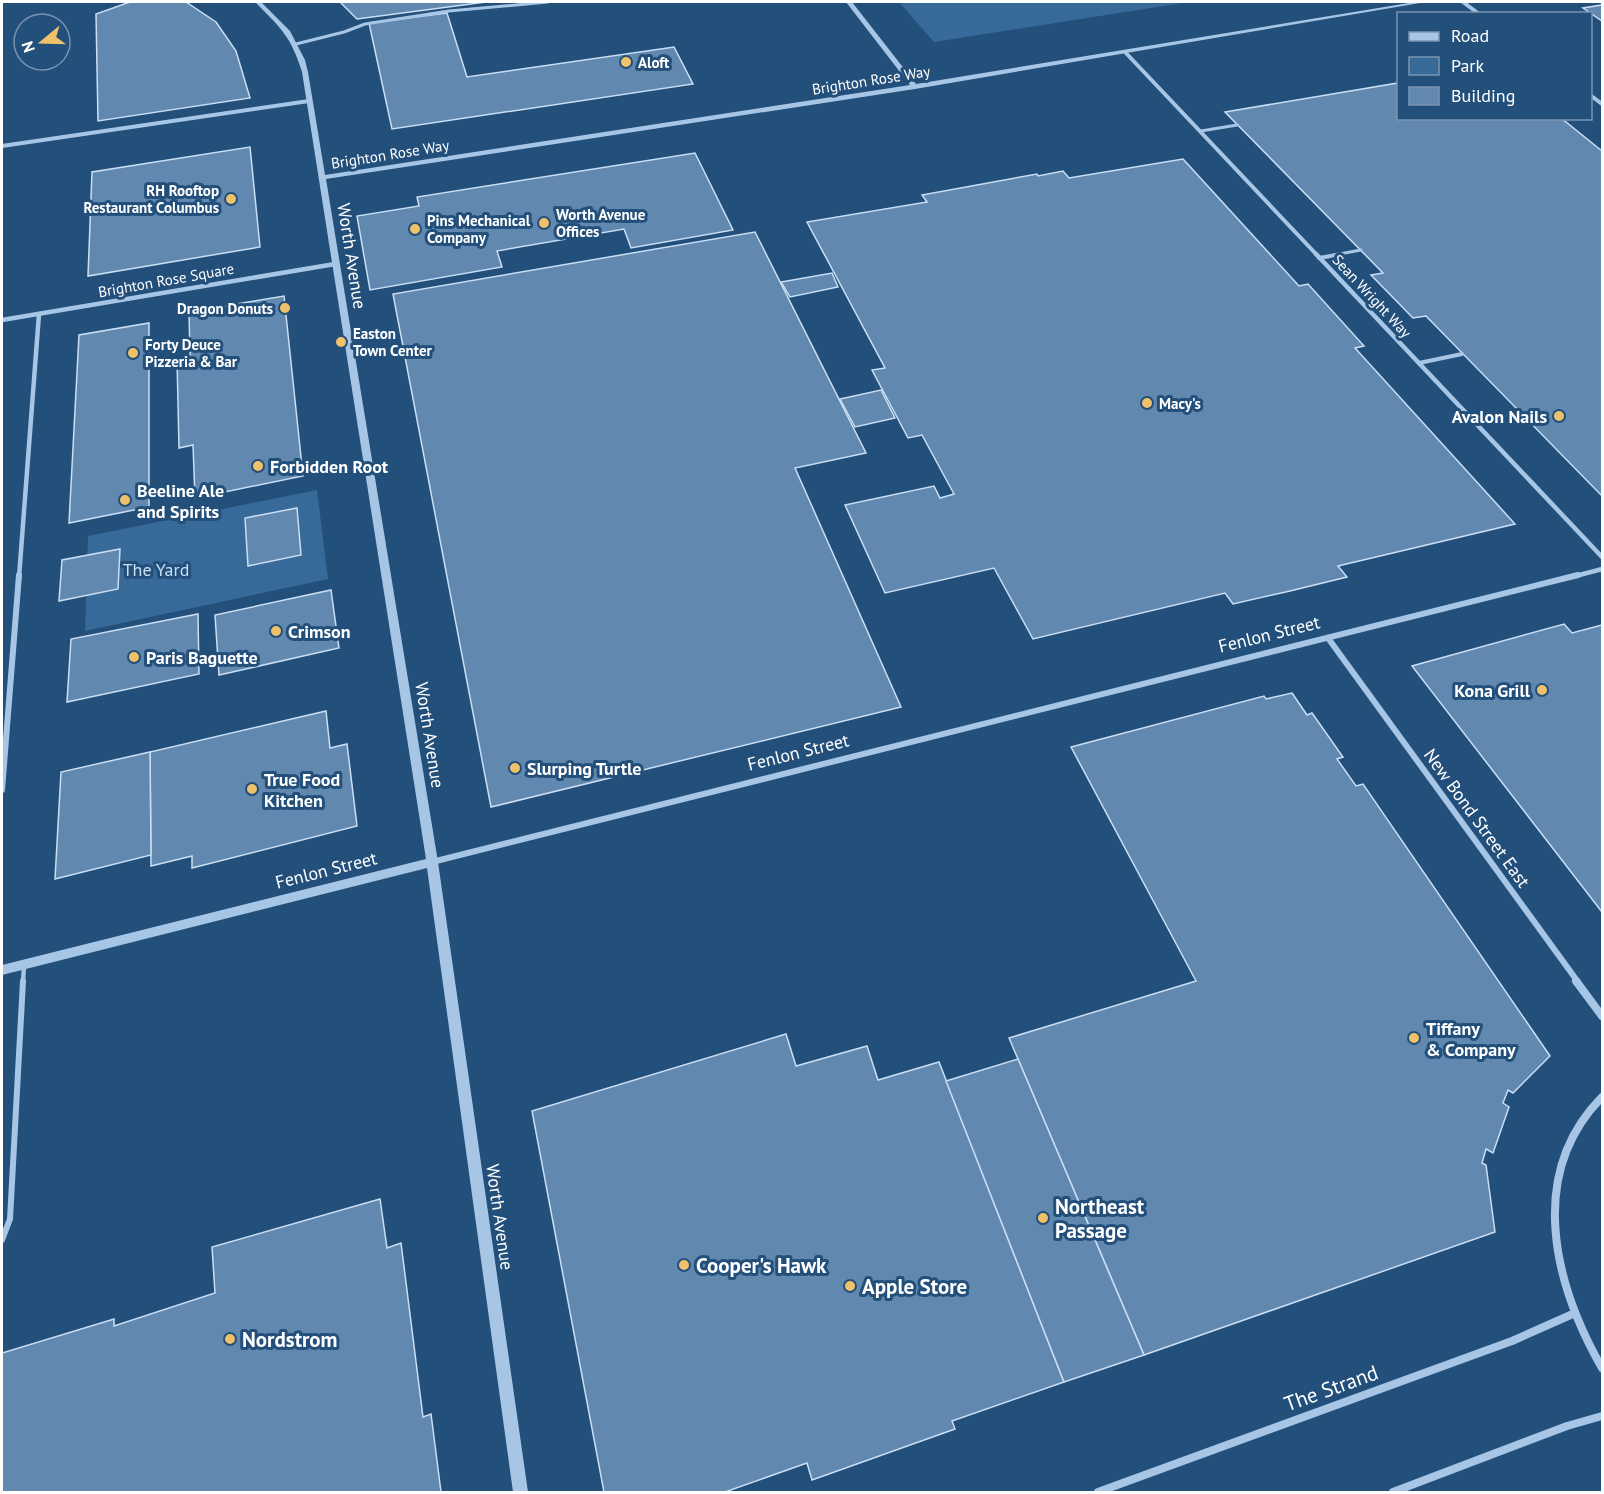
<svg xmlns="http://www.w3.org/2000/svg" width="1604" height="1494" font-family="'PT Sans',sans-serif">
<rect width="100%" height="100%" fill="#234f7b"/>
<!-- green -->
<g fill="#376999">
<polygon points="899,2 1189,2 934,42"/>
<polygon points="317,490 328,579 85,631 88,536"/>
</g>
<!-- building -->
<g fill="#6188af" stroke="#cadff4" stroke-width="1.5">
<polygon points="130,2 186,2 216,22 236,51 250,98 98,121 96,14"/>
<polygon points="340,2 486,2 357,19"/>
<polygon points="1602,5 1602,21 1583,8"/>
<polygon points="447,13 467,77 674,47 693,84 392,129 369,23"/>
<polygon points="1398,83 1398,118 1561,118 1602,151 1602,496 1426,316 1413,318 1371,275 1383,273 1225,112"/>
<polygon points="250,147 260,247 88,276 92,172"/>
<polygon points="695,153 733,230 631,248 624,229 497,251 502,267 370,290 357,216 419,206 417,197"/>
<polygon points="1183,159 1299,286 1308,284 1364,346 1355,348 1515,524 1338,566 1347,577 1290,591 1233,604 1225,593 1033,639 994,568 885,593 845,505 934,486 940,498 954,494 922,435 908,438 872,370 885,368 807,222 927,202 922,195 1037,174 1038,176 1063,171 1069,178"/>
<polygon points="755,232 866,453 795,468 901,707 491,807 393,294"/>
<polygon points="832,273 838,287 790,297 781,282"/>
<polygon points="284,296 303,476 195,498 193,445 179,448 177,359 190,356 189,312"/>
<polygon points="149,323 149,507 69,523 79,335"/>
<polygon points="881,390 895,418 855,427 840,399"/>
<polygon points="297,508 301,555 248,566 245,518"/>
<polygon points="120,549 118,589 59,601 62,560"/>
<polygon points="331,590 339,648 219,675 215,615"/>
<polygon points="198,614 199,674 67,702 71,639"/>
<polygon points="1564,624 1572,633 1602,625 1602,912 1412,666"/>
<polygon points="1292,693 1307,715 1312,713 1343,757 1337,759 1356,786 1363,784 1550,1056 1513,1093 1508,1090 1503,1103 1509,1107 1493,1153 1486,1149 1482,1163 1486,1165 1495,1232 1144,1355 1009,1038 1196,981 1071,747 1264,696 1266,699"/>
<polygon points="326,711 330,748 347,744 357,826 192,868 192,856 151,866 150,752"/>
<polygon points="150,752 151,855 55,879 61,772"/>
<polygon points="786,1034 796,1066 867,1046 878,1080 939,1062 1064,1382 952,1421 955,1429 812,1480 807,1463 725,1492 604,1492 532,1111"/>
<polygon points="1018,1059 1144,1355 1064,1382 946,1081"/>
<polygon points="380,1199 387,1248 401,1243 423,1417 431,1414 441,1492 2,1492 2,1353 114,1319 114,1326 215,1293 212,1247"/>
</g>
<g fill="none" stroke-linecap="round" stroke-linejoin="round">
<!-- service-far3 -->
<g stroke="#a7c6e5" stroke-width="3">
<polyline points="296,44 344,32 365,24 449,11 548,2"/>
<polyline points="1201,131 1237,125"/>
<polyline points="1334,255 1361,250"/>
</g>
<!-- service-far2 -->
<g stroke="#a7c6e5" stroke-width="4">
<polyline points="1319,258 1342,254"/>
<polyline points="1419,363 1462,354"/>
</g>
<!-- service-far1 -->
<polyline stroke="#a7c6e5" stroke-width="4.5" points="23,982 24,966"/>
<!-- service -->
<polyline stroke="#a7c6e5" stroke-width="6" points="2,1240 10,1219 23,981"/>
<!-- minor-far3 -->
<g stroke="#a7c6e5" stroke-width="4">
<polyline points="1463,2 1479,14"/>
<polyline points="1125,52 1317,255"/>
<polyline points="1590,95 1602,104"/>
<polyline points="2,146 309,101"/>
</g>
<!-- minor-far2 -->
<g stroke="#a7c6e5" stroke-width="4.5">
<polyline points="1316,254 1602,557"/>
<polyline points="2,320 335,264"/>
<polyline points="19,577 39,314"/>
<polyline points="1572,577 1602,569"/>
</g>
<!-- minor-far1 -->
<g stroke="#a7c6e5" stroke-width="6">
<polyline points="1328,638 1578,982"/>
<polyline points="2,790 19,575"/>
<polyline points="432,862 1578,575"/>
</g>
<!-- minor -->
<g stroke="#a7c6e5" stroke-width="8">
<polyline points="1576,981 1602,1016"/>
<path d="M1602,1097C1526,1174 1554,1284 1602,1368"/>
<polyline points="1098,1492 1512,1341 1575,1313"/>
<polyline points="1393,1492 1567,1426 1602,1416"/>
</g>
<!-- tertiary -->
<path fill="#a7c6e5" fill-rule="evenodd" d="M255,2H261L290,31L305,60L308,72L325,175L910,85L846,2H852L916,84L1415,2H1426L915,89L326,179L438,862L528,1492H513L427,868L2,975V965L426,859L302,72C291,36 280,27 255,2Z"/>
</g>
<!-- markers -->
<g fill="#efc16a" stroke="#234f7b" stroke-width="2">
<circle cx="626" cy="62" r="6"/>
<circle cx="231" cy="199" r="6"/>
<circle cx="544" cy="223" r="6"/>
<circle cx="415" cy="229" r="6"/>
<circle cx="285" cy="308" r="6"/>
<circle cx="341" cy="342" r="6"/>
<circle cx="133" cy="353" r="6"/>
<circle cx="1147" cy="403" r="6"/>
<circle cx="1559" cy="416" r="6"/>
<circle cx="258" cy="466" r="6"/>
<circle cx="125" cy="500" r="6"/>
<circle cx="276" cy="631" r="6"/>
<circle cx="134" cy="657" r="6"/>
<circle cx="1542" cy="690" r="6"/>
<circle cx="515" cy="768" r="6"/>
<circle cx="252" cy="789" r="6"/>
<circle cx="1414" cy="1038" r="6"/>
<circle cx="1043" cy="1218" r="6"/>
<circle cx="684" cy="1265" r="6"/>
<circle cx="850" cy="1286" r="6"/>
<circle cx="230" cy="1339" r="6"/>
</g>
<g text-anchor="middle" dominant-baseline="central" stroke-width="6" stroke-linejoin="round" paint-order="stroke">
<!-- far-poi labels -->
<g font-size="15" font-weight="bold" fill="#fff" stroke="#234f7b" text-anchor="start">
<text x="638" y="62">Aloft</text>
<text x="219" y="190" text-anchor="end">RH Rooftop<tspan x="219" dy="17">Restaurant Columbus</tspan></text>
<text x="556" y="214">Worth Avenue<tspan x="556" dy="17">Offices</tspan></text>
<text x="427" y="220">Pins Mechanical<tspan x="427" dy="17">Company</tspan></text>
<text x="273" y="308" text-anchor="end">Dragon Donuts</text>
<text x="353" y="333">Easton<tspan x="353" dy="17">Town Center</tspan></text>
<text x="145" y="344">Forty Deuce<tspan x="145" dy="17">Pizzeria &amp; Bar</tspan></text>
<text x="1159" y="403">Macy's</text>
</g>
<!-- far-street labels -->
<g font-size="15" fill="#fff" stroke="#234f7b">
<text transform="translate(871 80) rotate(-9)">Brighton Rose Way</text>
<text transform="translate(390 154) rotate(-9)">Brighton Rose Way</text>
<text transform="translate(166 280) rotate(-10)">Brighton Rose Square</text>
<text transform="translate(1372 296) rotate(47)">Sean Wright Way</text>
</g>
<!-- street labels -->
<g font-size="18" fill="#fff" stroke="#234f7b">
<text transform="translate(352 256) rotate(81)">Worth Avenue</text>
<text transform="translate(1269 634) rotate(-14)">Fenlon Street</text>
<text transform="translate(430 735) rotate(81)">Worth Avenue</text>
<text transform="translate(798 752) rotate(-14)">Fenlon Street</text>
<text transform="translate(1477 818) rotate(54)">New Bond Street East</text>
<text transform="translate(326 870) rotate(-14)">Fenlon Street</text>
<text transform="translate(500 1217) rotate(82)">Worth Avenue</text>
</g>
<!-- poi labels -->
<g font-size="18" font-weight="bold" fill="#fff" stroke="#234f7b" text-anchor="start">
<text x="1547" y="416" text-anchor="end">Avalon Nails</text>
<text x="270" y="466">Forbidden Root</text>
<text x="137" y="490">Beeline Ale<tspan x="137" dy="21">and Spirits</tspan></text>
<text x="288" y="631">Crimson</text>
<text x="146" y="657">Paris Baguette</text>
<text x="1530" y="690" text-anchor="end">Kona Grill</text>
<text x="527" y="768">Slurping Turtle</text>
<text x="264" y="779">True Food<tspan x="264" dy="21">Kitchen</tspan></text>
<text x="1426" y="1028">Tiffany<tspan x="1426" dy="21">&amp; Company</tspan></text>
</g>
<!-- park labels -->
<g font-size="18" fill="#cadff4" stroke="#234f7b">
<text x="156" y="569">The Yard</text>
</g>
<!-- near-poi labels -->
<g font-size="21" font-weight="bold" fill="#fff" stroke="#234f7b" text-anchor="start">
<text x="1055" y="1206">Northeast<tspan x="1055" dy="24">Passage</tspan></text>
<text x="696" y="1265">Cooper's Hawk</text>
<text x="862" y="1286">Apple Store</text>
<text x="242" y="1339">Nordstrom</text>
</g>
<!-- near-street labels -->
<g font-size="21" fill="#fff" stroke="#234f7b">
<text transform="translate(1331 1388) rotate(-20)">The Strand</text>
</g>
</g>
<!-- border -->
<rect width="1604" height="1494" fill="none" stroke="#ffffff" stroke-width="6"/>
<!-- legend -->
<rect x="1397" y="12" width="195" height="108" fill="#234f7b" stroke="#7b95b0" stroke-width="1.5"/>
<rect x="1409" y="32" width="30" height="9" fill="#a7c6e5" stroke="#7b95b0" stroke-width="1.5"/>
<text x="1451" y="42" font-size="18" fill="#ffffff">Road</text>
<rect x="1409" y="57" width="30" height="18" fill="#376999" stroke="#7b95b0" stroke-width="1.5"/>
<text x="1451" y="72" font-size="18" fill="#ffffff">Park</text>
<rect x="1409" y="87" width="30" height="18" fill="#6188af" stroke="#7b95b0" stroke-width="1.5"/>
<text x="1451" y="102" font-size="18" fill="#ffffff">Building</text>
<!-- north arrow -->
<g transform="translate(42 42) rotate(251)"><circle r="28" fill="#234f7b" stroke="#7b95b0" stroke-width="1.5"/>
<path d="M0-4.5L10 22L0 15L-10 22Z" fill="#efc16a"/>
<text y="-9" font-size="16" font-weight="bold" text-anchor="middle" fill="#ffffff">N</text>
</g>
</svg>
